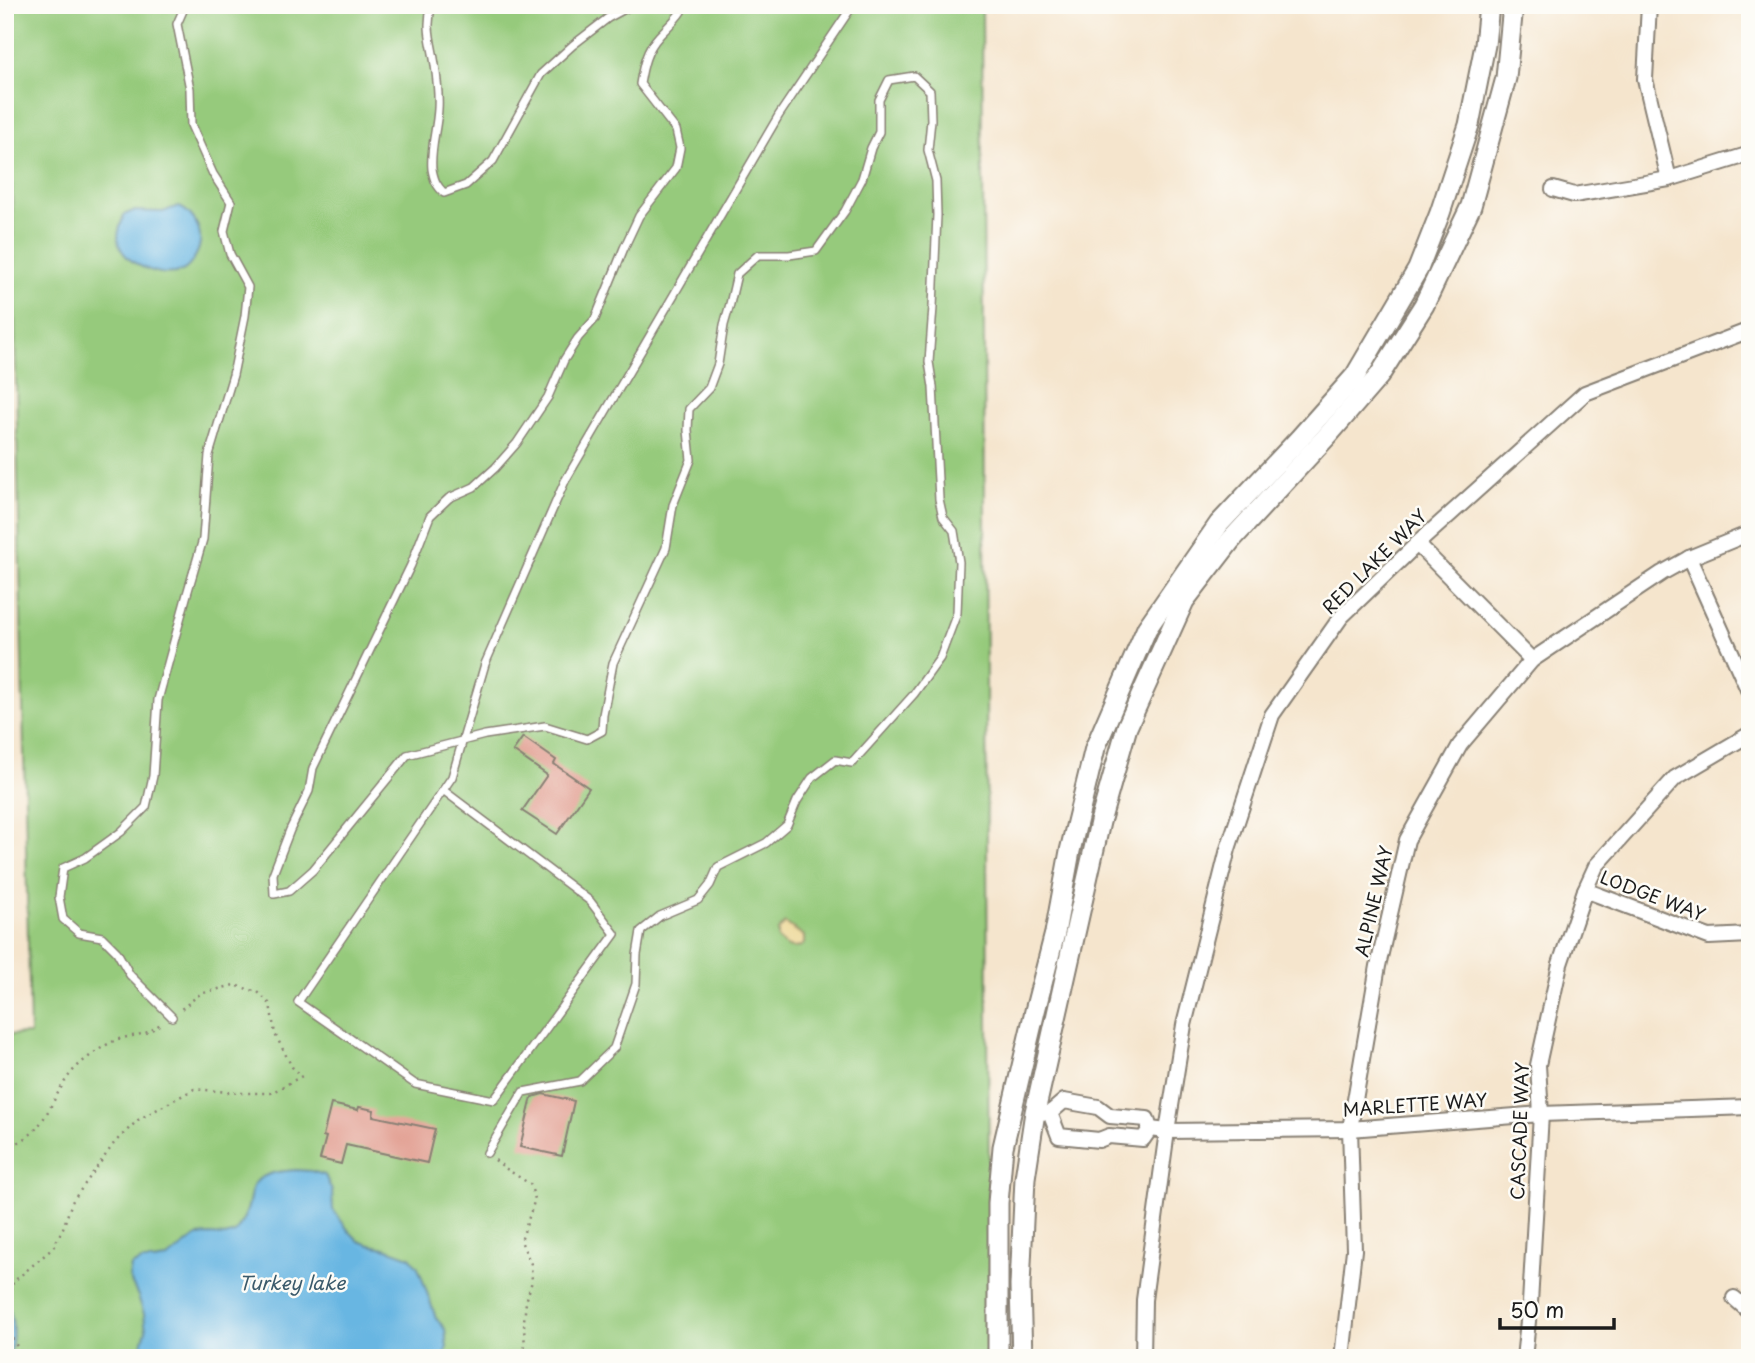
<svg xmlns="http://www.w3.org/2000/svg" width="1755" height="1363" font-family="'Playpen Sans',sans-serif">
<rect width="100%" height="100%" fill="#fdfcf7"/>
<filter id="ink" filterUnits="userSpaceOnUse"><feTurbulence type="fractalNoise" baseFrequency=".0143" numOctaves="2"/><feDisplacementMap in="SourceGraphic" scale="14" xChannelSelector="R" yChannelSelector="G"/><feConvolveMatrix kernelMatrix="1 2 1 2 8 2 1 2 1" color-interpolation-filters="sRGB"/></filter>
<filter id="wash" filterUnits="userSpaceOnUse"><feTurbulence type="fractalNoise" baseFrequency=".00686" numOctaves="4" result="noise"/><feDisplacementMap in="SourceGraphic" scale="28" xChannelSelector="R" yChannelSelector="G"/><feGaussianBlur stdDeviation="1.57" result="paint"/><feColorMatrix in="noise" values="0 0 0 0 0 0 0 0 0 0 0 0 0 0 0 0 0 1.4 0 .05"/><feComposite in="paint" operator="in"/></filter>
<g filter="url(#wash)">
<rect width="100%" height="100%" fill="#f5e5cd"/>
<!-- green -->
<polygon fill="#96ca7b" stroke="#59734c" stroke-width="2" points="8,5 982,5 990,1358 5,1358 5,1035 30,1034"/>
<!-- sand -->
<path fill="#eeda9e" stroke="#857b5d" stroke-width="2" d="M785,923L804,936V944C793,952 786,947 778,939V931Z"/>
<!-- water -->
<g fill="#68b6e2" stroke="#42697f" stroke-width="2">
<path d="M178,206C197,215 206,236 196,255C193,261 189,268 182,271C163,279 129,266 120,247C115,237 121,224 124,215L133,211L163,212Z"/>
<path d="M296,1170L311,1171L325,1175L332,1191L333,1210L349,1231L359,1241L370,1245L385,1248L410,1257L418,1267L436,1318L445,1329L447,1348L444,1358H129L139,1352L146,1331L144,1314L138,1296L129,1278L131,1266L142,1261H153L166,1259L197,1236L210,1235L225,1236L235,1233C240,1225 246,1216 248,1207C252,1188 251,1179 273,1173C280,1171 288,1171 296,1170Z"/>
<path d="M5,1300C16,1316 13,1339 10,1358H5Z"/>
</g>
<g id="blocks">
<!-- building -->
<g fill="#e19c8f">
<polygon points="523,737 556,760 554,764 589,788 557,834 522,811 547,775 513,751"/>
<polygon points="543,1094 574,1101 562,1156 520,1147 532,1097"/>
<polygon points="331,1104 358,1110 359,1107 374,1110 373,1116 435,1129 427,1163 346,1145 341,1164 320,1159 326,1137 323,1136"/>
</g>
</g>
</g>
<g filter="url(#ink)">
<use href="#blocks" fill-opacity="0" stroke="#888074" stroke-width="2"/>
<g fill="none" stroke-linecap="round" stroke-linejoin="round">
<!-- service casing -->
<g stroke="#888074" stroke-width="10">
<g id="service">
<path d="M432,5C425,27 432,43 435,65C437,79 439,95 438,109C437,129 430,149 432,169C434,180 436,185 444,193L466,185L493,161L541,74L573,45L608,18L632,5"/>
<polyline points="443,790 590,901 615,934 494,1100 415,1084 298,1002 452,777 485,664 565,481 779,115 853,5"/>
<polyline points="172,1017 130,975 117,952 102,937 79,933 63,919 59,897 63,868 85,858 121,832 146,807 153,776 158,700 187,594 203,539 209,455 233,375 245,316 248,287 230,254 224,231 231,202 213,174 191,125 190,89 177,24 185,6 189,5"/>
<path d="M487,1153L523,1092L580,1081L614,1048L636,984L637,955L641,931L660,916L698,900L710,885L718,867L766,843L787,825L797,801L812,778L835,760L852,763L914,694L940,658L957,613L959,562L954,531L943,517L939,499L933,387L929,362L933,307L937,215L936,181L928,150L931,120L930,91L914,76L889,80L879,100V132L871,148L862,179L845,211L816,251L789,255H758L737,274L730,304L724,325L718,364L709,388L689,409L688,430L691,460L673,505L666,548L613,663L603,715L602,731L587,739L545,726L485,735L407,755L313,870L289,891L274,894L273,874L290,830L309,791L313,768L411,565L430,516L449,498L474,487L495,468L517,443L548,397L564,360L578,338L595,319L624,248L639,216L676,168L680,148L676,130L640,84C643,66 646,50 659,36C668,26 679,18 685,5"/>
</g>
</g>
<!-- minor casing -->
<g stroke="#888074" stroke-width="18">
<g id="minor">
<polyline points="1649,5 1645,79 1669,179"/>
<polyline points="1553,189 1574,195 1669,179 1750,154"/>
<polyline points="1417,544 1532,660"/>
<polyline points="1689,558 1750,694"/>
<polyline points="1585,890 1709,937 1750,935"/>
<polyline points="1035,1112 1050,1113 1064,1101 1098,1107 1110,1116 1147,1119 1150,1129"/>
<polyline points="1050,1113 1059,1136 1099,1140 1109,1136 1143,1139 1150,1129"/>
<polyline points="1150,1129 1167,1131 1350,1129 1541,1114 1750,1107"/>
<polyline points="1734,1298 1750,1312"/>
<polyline points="1143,1358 1144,1300 1167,1131 1184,1025 1228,849 1272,715 1341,617 1417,544 1585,393 1750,330"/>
<polyline points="1342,1358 1354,1250 1350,1129 1378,966 1407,840 1460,745 1532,660 1662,573 1689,558 1750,533"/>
<polyline points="1524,1358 1530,1303 1541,1114 1538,1065 1560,964 1585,890 1596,866 1675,778 1750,734"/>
</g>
</g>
<!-- secondary casing -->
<g stroke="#888074" stroke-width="23">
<g id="secondary">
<polyline points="998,1358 998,1203 1003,1147 1035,1011 1055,933 1070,851 1095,748 1147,628 1219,524 1299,439 1355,376 1418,269 1440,213 1469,125 1485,45 1489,5"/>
<polyline points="1022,1358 1020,1286 1025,1178 1035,1112 1100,822 1127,727 1184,601 1231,540 1328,435 1379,376 1424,305 1471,206 1506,78 1513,5"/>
</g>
</g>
<!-- path -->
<g stroke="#888074" stroke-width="2.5" stroke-dasharray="2 5" stroke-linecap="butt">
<path d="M5,1147C45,1138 49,1100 71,1073C80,1062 101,1047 114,1041C123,1037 135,1036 145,1033C152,1031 157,1026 163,1022"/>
<polyline points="495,1160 505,1168 530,1184 535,1199 521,1241 531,1264 532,1281 526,1302 524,1321 525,1358"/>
<polyline points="24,1358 12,1338 10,1300 13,1282 53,1248 63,1228 72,1202 115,1142 138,1120 194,1089 239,1093 271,1093 302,1076 292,1067 275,1034 270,1004 258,992 234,985 200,994 180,1010"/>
</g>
<!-- service -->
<use href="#service" stroke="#fff" stroke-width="7"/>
<!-- minor -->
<use href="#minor" stroke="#fff" stroke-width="14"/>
<!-- secondary -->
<use href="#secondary" stroke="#fff" stroke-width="19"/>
</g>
</g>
<g text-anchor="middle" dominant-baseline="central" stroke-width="5" stroke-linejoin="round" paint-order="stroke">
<!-- street labels -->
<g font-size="18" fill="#1c1c1c" stroke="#fdfcf7">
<text transform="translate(1374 561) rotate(-45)">RED LAKE WAY</text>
<text transform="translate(1653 895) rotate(21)">LODGE WAY</text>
<text transform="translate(1373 901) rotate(-77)">ALPINE WAY</text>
<text transform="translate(1415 1104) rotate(-4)">MARLETTE WAY</text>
<text transform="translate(1519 1131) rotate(-88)">CASCADE WAY</text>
</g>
<!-- water labels -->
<g font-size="19" font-style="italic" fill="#3a5a6b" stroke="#fdfcf7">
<text x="292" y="1282">Turkey lake</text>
</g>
</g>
<!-- margin -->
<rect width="1755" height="1363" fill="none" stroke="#fdfcf7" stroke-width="28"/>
<!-- scale -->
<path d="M1500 1318v10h114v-10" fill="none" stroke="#1c1c1c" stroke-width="3.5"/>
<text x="1510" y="1318" font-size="21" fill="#1c1c1c" stroke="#fdfcf7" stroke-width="5" paint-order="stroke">50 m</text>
</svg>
